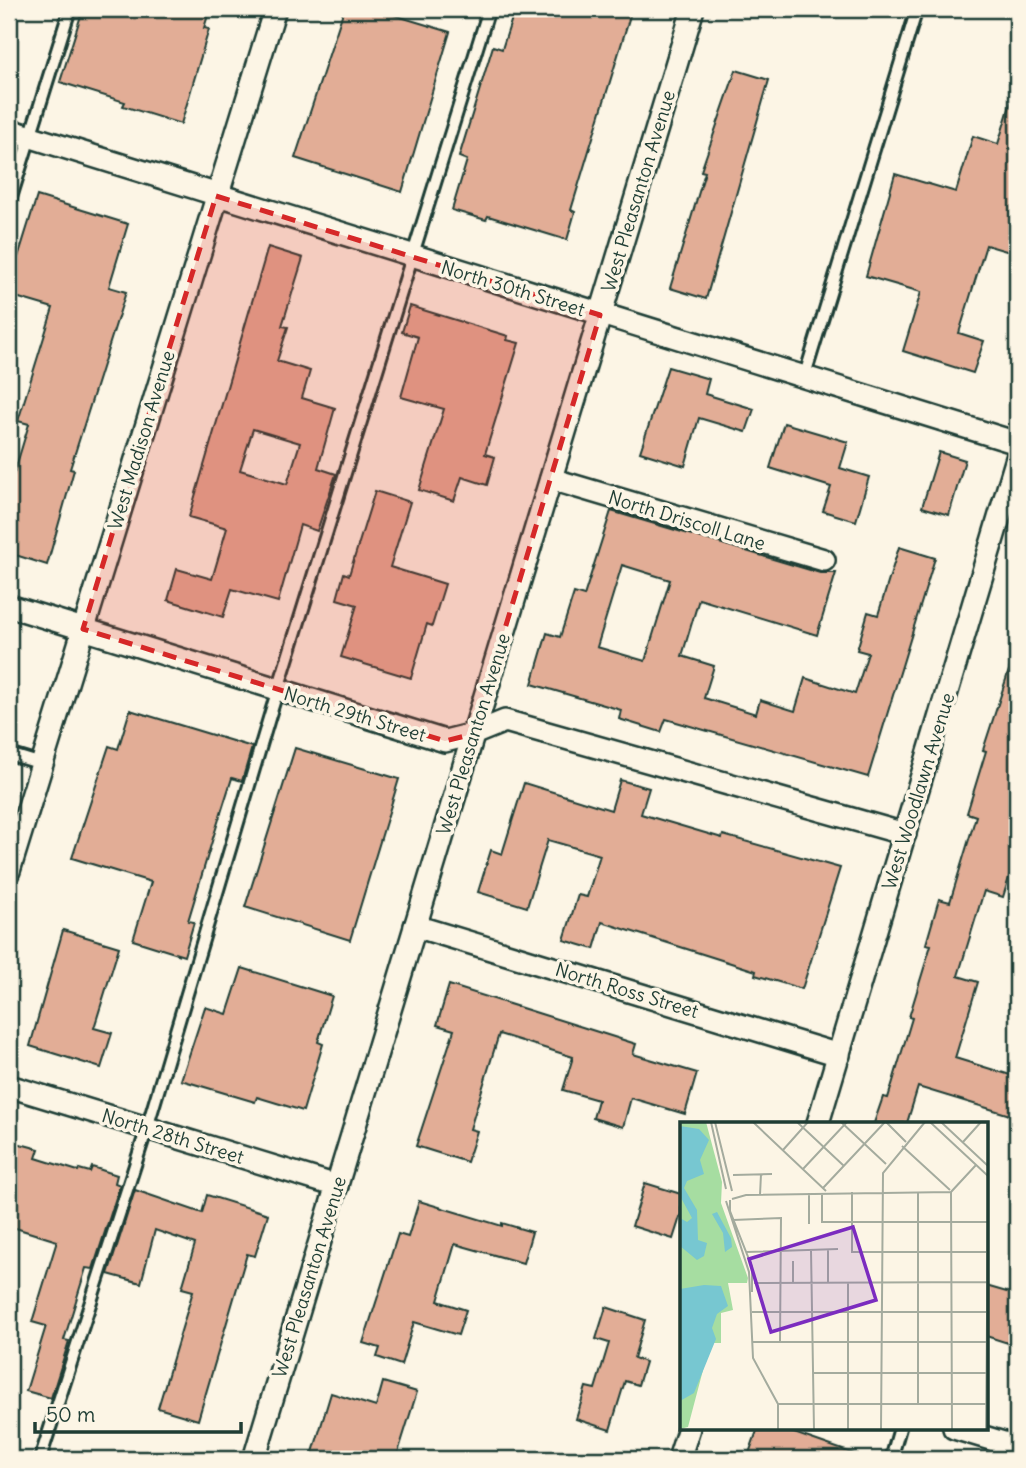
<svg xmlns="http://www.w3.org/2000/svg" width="1026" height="1468" font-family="Delius,sans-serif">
<rect width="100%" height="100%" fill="#fcf5e5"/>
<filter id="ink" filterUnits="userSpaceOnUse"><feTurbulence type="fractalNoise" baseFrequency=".0143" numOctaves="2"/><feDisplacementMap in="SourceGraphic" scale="14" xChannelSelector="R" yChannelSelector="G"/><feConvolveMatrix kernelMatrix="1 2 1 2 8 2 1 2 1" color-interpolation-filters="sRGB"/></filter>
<g filter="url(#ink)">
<!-- building -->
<g fill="#e2ad96" stroke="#1f3d34" stroke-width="2" fill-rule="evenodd">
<polygon points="83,9 210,9 204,28 209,29 181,124 123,106 125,102 60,82"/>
<polygon points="344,9 374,9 450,32 402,192 295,158"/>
<polygon points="515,9 632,9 571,210 575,212 567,240 488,216 486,220 452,210 467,160 459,157 493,46 502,49"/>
<polygon points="736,70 769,80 706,299 670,288 705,172 701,171"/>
<polygon points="1012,99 1017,100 1017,238 1013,253 986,245 959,333 984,341 973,373 903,351 921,292 866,276 895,174 956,192 973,136 998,144"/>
<polygon points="37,196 128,224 109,287 126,292 70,469 74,470 47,565 9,553 9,490 29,424 18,421 53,308 9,295 9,286"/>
<path d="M268,247L303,258L282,326L288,327L277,361L310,371L302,398L335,408L318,468L336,474L317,531L300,525L278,602L232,589L223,617L168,600L177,569L212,579L227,528L189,517ZM253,429L300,443L287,484L240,470Z"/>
<polygon points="410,306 508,336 507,340 519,343 485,454 495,457 487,485 462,477 454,501 419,490 444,409 401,397 418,337 402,332"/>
<polygon points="668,367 709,379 705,394 754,409 746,432 699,418 685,466 640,452"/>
<polygon points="784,423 848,442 840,468 869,477 856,521 823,511 831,487 770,468"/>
<polygon points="939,452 965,460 949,515 922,507"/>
<polygon points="375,491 410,502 390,567 445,584 432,626 427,624 411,678 341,657 357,605 337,599 344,573 349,575"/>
<path d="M611,511L820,573H836L817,635L699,599L682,656L714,666L704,698L756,714L760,700L795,711L805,678L855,694L868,653L857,650L868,612L878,615L899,547L935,558L868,777L666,719L661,732L619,719L621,710L532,684L547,633L560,637L574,593L584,596ZM622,565L670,580L645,661L597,647Z"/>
<polygon points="1012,661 1017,662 1017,852 1003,897 984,891 958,976 978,982 955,1058 1017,1077 1017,1091 1010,1115 918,1087 907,1123 874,1123 883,1097 888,1098 912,1018 909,1017 931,945 926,944 939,899 950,902 976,816 967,813 986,751 983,750"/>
<polygon points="130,710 252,747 242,781 232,778 213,838 188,921 194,922 184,956 133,940 151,882 72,858 109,746 118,749"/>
<polygon points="295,748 399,779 350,940 245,907"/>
<polygon points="620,780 649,788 641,814 722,838 723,835 840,868 802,989 755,975 756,971 602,922 594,949 564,940 578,895 587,897 600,855 548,840 527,907 478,892 491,850 502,854 524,783 611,810"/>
<polygon points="63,930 119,947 94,1028 112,1033 101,1068 30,1046"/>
<polygon points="242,968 332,996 318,1042 323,1044 303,1111 257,1097 255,1102 181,1080 205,1007 227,1014"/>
<polygon points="449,985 636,1044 633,1054 697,1073 685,1114 631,1098 623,1127 593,1118 598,1100 563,1090 573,1057 499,1034 470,1129 477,1131 467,1162 416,1146 454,1030 437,1025"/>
<polygon points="9,1141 39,1149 36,1158 78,1171 79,1169 90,1172 92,1167 117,1175 115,1183 120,1185 93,1269 86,1268 64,1340 69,1341 51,1398 26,1391 46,1326 32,1322 57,1241 9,1226"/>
<polygon points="645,1183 681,1194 681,1214 673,1239 632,1226"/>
<polygon points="135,1190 202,1213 207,1195 268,1214 255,1256 247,1254 198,1420 158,1408 193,1291 182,1288 195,1244 155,1230 141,1283 108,1274"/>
<polygon points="419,1201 502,1226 502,1223 532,1232 523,1263 455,1244 438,1301 466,1310 458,1335 414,1322 401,1365 377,1357 380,1348 363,1343 398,1234 408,1237"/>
<polygon points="986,1286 1017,1295 1017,1346 986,1336"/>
<polygon points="606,1307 645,1320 634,1358 645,1362 638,1385 625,1381 610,1430 576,1419 586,1387 595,1389 609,1343 596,1339"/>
<polygon points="383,1382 417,1392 396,1459 311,1459 331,1393 376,1407"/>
<polygon points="758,1428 780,1428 860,1456 860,1459 747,1459"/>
</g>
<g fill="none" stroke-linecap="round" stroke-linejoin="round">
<!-- service casing -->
<g stroke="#1f3d34" stroke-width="16">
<g id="service">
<polyline points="9,204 70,9"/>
<polyline points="804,378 917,9"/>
<polyline points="9,754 42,764"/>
<polyline points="40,1459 147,1128 270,715 489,9"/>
<polyline points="891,1459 900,1428"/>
</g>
</g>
<!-- minor casing -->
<g stroke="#1f3d34" stroke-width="26">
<g id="minor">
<polyline points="9,130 1017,443"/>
<polyline points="551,479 824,560"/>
<polyline points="9,606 445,741 473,734 505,721 905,834"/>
<polyline points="9,871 275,9"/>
<polyline points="415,926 839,1055"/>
<polyline points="9,1086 337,1186"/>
<polyline points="818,1123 1017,458"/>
<polyline points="954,1428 1017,1447"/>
<polyline points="254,1459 693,9"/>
<polyline points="679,1459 689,1428"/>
</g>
</g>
<!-- service -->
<use href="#service" stroke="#fcf5e5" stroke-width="10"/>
<!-- minor -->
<use href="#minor" stroke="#fcf5e5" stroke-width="21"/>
</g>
</g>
<!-- marked area -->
<path fill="#d62828" fill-opacity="0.2" stroke="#d62828" stroke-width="5" stroke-dasharray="14 9" stroke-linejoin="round" d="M216,196L600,315L473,734L445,741L83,629Z"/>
<g text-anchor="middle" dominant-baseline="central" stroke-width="7" stroke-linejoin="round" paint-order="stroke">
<!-- street labels -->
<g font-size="19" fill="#1f3d34" stroke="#fcf5e5">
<text transform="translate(638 191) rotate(-73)">West Pleasanton Avenue</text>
<text transform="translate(513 288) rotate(17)">North 30th Street</text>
<text transform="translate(141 440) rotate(-73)">West Madison Avenue</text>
<text transform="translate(687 520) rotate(17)">North Driscoll Lane</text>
<text transform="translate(355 714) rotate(17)">North 29th Street</text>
<text transform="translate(473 734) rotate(-73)">West Pleasanton Avenue</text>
<text transform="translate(918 791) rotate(-73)">West Woodlawn Avenue</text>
<text transform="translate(627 990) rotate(17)">North Ross Street</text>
<text transform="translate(173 1136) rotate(17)">North 28th Street</text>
<text transform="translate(309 1277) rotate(-73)">West Pleasanton Avenue</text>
</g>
</g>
<!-- overview -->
<g transform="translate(680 1122)">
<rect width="308" height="308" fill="#fcf5e5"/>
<path d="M0,0H26L42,60L41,81L68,156L67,161H48L53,188L41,191V221H34L27,233L8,305L0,307Z" fill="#a6dda1"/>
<path d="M0,4L19,7L29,18L20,38L24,52L7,59L4,66L17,88L18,118L27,121L24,134L17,138L0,124V96L7,100L12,96L0,74ZM37,90L51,116L52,125L45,130L43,111L32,92ZM24,163L41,164L48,184L37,192L32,206L36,217L14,271L0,279V167Z" fill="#77c7d1"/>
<path fill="none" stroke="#a4ab9e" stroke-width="2" d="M31,0L46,67M35,0L52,69M73,0L146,69M117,0L164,44M161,0L206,42M206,0L226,20M250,0L308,54M261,0L308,44M283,20L301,0M222,24L270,68M103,28L128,0M123,47L167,0M53,53L92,52M143,66L205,0M172,70V130H306M142,71V100H307M238,71V282M80,73L81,52M52,77L66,73L271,70M50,78V89L72,145V170M46,79L69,150L73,236L98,282V308M53,98L101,96L100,220M129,102V71M131,128L134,308M148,128V160M66,130L158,127M113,139V161M74,161L308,160M72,190H308M72,220H308M134,251H307M98,282H306M168,308V160M201,308L203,51L245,0M272,308L271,70L296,43M306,308L308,80"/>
<path fill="#7b2cbf" fill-opacity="0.15" stroke="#7b2cbf" stroke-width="3.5" d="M173,105L196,178L91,210L69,137Z"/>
<rect width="308" height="308" fill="none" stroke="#1f3d34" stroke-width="3.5"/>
</g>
<!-- margin -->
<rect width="1026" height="1468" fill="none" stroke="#fcf5e5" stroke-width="35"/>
<rect x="18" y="18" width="991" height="1433" fill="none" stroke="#1f3d34" stroke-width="2.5" filter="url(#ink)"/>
<!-- scale -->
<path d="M35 1422v10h206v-10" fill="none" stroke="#1f3d34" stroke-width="3.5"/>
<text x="46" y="1422" font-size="21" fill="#1f3d34" stroke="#fcf5e5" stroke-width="5" paint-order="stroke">50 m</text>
</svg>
